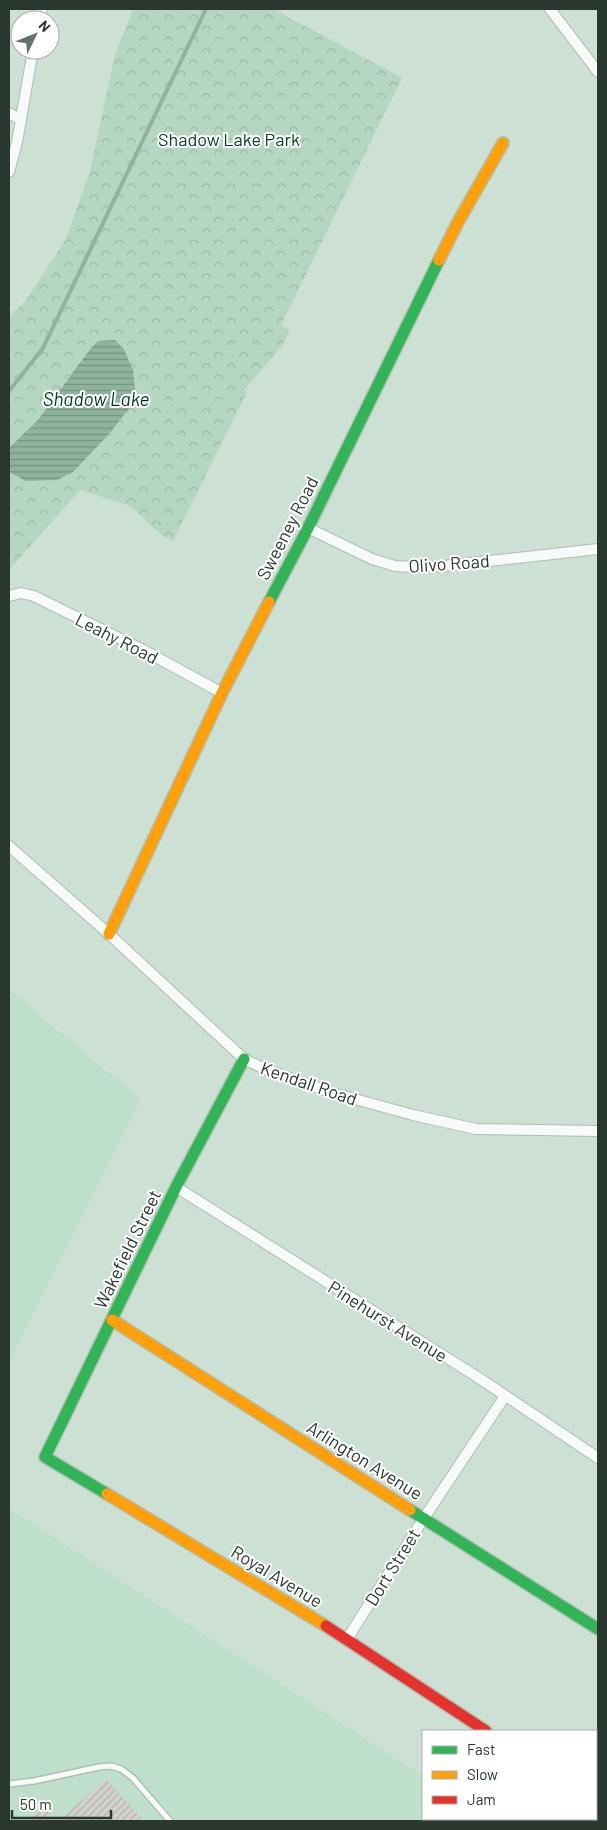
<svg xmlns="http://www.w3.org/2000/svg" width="607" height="1830" font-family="Barlow,sans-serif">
<defs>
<pattern id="park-crowns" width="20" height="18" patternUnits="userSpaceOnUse" patternTransform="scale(1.25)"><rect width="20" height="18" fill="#b5d6c1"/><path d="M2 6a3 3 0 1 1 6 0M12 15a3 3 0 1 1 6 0" fill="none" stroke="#9cb8a6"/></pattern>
<pattern id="water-rules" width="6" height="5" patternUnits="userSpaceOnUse" patternTransform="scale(1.25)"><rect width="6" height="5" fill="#8eb49d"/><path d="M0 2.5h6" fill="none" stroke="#749380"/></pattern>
<pattern id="building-hatch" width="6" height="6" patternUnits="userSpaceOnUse" patternTransform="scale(1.25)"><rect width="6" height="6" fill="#d2d1cb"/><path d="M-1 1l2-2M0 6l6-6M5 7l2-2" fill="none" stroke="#b4b4af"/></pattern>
</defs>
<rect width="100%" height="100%" fill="#cce1d4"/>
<!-- built -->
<g fill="#bedfca">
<polygon points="9,990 141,1100 9,1361"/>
<polygon points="9,1508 423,1776 423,1819 489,1819 493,1821 9,1821"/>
</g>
<!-- park -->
<polygon fill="url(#park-crowns)" points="133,9 273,9 402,78 281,325 290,330 282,346 244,390 247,392 173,541 160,534 130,506 80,490 9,570 9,317 27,299 66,239 90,171 115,55"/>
<!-- water -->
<polygon fill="url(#water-rules)" points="115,340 124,349 133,370 135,389 131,406 109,434 73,472 57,480 26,481 9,472 9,448 38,420 91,348 98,341"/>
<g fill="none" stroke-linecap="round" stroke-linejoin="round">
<!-- stream -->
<polyline stroke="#8eb49d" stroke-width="4" points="9,391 43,348 206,9"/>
</g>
<!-- building -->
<g fill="url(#building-hatch)">
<polygon points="106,1779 144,1821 59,1821"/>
<polygon points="46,1805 53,1821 27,1821"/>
</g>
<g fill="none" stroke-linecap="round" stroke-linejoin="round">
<!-- lane casing -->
<g stroke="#aebeb3" stroke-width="8">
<g id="lane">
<polyline points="9,1784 34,1781 99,1767 111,1766 121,1769 133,1778 170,1821"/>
<polyline points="536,1821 537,1819"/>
</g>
</g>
<!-- street casing -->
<g stroke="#aebeb3" stroke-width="12">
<g id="street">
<polyline points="550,9 598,72"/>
<polyline points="39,20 42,9"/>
<polyline points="9,113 21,120"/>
<polyline points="9,172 17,142 33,50"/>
<polyline points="308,528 372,559 395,566 414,567 444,566 598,549"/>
<polyline points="9,596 21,593 34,596 145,651 222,693"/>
<polyline points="9,846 109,934 244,1059 267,1070 333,1093 413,1115 476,1129 598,1131"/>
<polyline points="176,1187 479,1378 598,1458"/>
<polyline points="347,1639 424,1518 505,1396"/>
<polyline points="596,1800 598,1802"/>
</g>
</g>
<!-- fast casing -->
<g stroke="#aebeb3" stroke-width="14">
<g id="fast">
<polyline points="269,602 308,528 439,260"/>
<polyline points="107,1494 45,1457 176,1187 244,1059"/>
<polyline points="410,1510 598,1629"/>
</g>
</g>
<!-- slow casing -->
<g stroke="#aebeb3" stroke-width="14">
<g id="slow">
<polyline points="439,260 458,222 503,143"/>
<polyline points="109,934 222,693 269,602"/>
<polyline points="112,1320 410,1510"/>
<polyline points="107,1494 326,1626"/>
</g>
</g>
<!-- jam casing -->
<g stroke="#aebeb3" stroke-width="14">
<polyline id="jam" points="326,1626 486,1731"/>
</g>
<!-- lane -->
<use href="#lane" stroke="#f7faf9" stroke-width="5"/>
<!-- street -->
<use href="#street" stroke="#f7faf9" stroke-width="10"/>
<!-- fast -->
<use href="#fast" stroke="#30b455" stroke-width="11"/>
<!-- slow -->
<use href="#slow" stroke="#ff9f0a" stroke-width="11"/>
<!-- jam -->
<use href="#jam" stroke="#e5322d" stroke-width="11"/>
</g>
<g text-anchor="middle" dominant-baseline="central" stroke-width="4" stroke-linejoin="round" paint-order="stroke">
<!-- park labels -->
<g font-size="18" fill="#074126" stroke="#fff">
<text x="229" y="139">Shadow Lake Park</text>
</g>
<!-- street labels -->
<g font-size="18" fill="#29372e" stroke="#fff">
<text transform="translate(287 528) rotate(-63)">Sweeney Road</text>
<text transform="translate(449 563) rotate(-4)">Olivo Road</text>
<text transform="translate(117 638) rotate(27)">Leahy Road</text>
<text transform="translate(309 1083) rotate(19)">Kendall Road</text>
<text transform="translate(127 1249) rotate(-64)">Wakefield Street</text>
<text transform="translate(388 1321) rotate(32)">Pinehurst Avenue</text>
<text transform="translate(365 1460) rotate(32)">Arlington Avenue</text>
<text transform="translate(392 1567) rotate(-58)">Dort Street</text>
<text transform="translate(277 1576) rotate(31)">Royal Avenue</text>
</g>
<!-- water labels -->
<g font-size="19" font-style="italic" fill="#00391f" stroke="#fff">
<text x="96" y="398">Shadow Lake</text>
</g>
</g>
<!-- border -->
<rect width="607" height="1830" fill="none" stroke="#29372e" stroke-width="20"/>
<!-- legend -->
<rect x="422" y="1730" width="175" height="90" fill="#ffffff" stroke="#a9afab"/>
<rect x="432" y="1746" width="25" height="8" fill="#30b455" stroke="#a9afab"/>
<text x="467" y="1755" font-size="15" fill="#29372e">Fast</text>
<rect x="432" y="1771" width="25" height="8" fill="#ff9f0a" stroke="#a9afab"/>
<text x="467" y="1780" font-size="15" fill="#29372e">Slow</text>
<rect x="432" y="1796" width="25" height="8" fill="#e5322d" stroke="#a9afab"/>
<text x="467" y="1805" font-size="15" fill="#29372e">Jam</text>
<!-- north arrow -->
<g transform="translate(35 35) rotate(47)"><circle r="24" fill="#ffffff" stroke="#a9afab"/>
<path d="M0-4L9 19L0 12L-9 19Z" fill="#627268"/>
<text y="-8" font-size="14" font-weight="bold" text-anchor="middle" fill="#29372e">N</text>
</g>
<!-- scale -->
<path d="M12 1810v8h99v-8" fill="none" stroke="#29372e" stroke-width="2.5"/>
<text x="20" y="1810" font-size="15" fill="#29372e" stroke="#ffffff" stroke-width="4" paint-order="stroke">50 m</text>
</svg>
